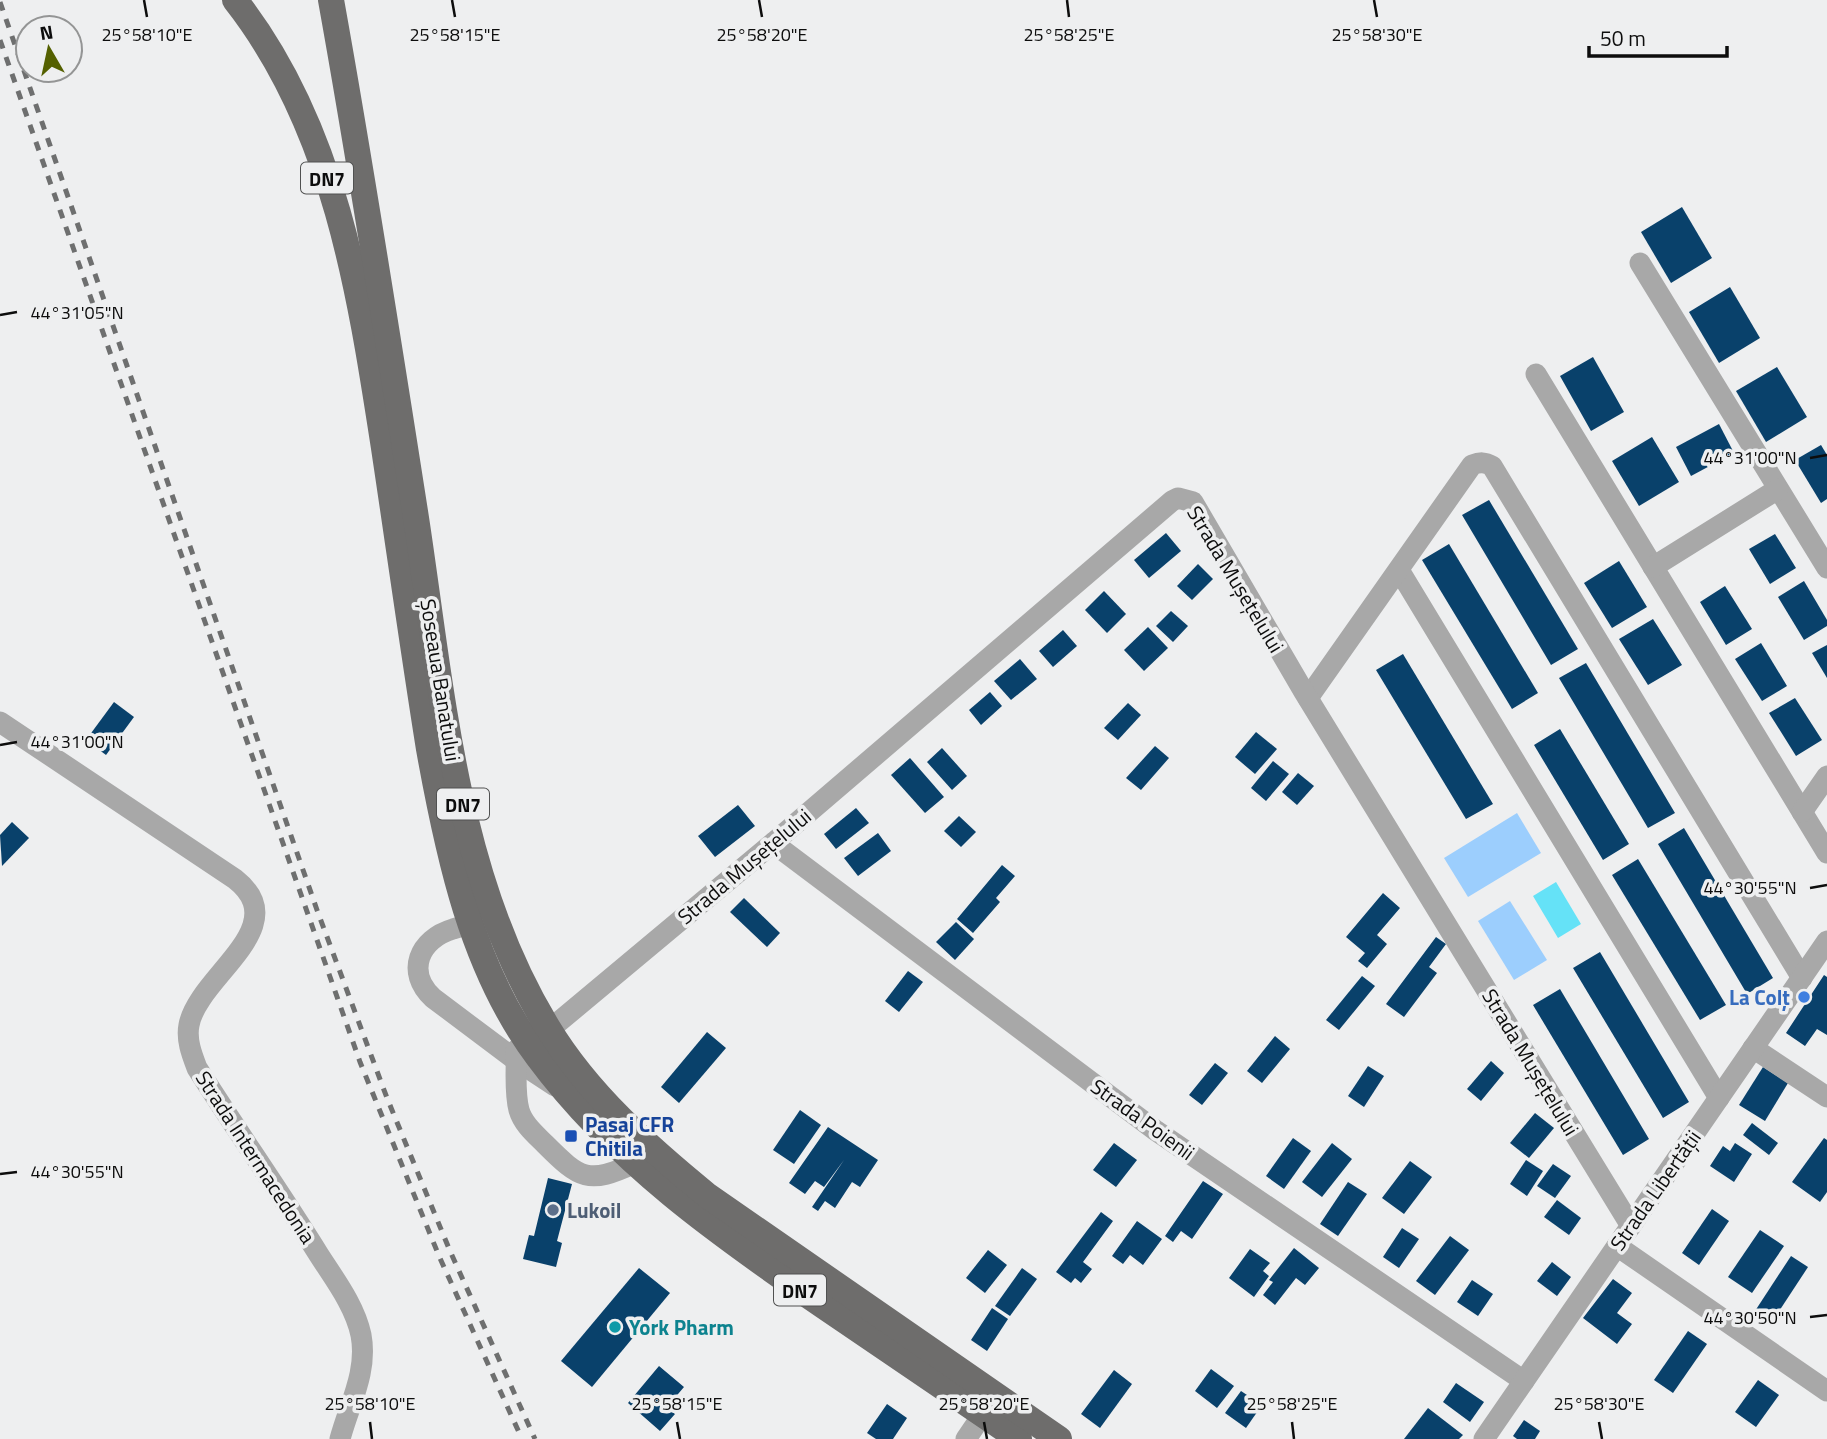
<svg xmlns="http://www.w3.org/2000/svg" width="1827" height="1439" font-family="'Titillium Web',sans-serif">
<rect width="100%" height="100%" fill="#eeeff0"/>
<!-- green -->
<g fill="#9ccefd">
<polygon points="1517,813 1541,853 1468,897 1444,858"/>
<polygon points="1510,901 1547,960 1514,980 1478,921"/>
</g>
<!-- water -->
<polygon fill="#65e2f7" points="1556,882 1581,924 1558,938 1533,896"/>
<!-- building -->
<g fill="#09416b">
<polygon points="1682,207 1712,258 1671,283 1641,232"/>
<polygon points="1730,287 1760,338 1719,363 1689,312"/>
<polygon points="1593,357 1624,412 1591,431 1560,376"/>
<polygon points="1777,367 1807,417 1766,442 1736,391"/>
<polygon points="1719,424 1734,453 1691,476 1676,447"/>
<polygon points="1652,437 1679,482 1639,506 1612,461"/>
<polygon points="1821,445 1827,455 1827,499 1821,503 1795,460"/>
<polygon points="1489,500 1578,649 1551,665 1462,515"/>
<polygon points="1166,533 1181,551 1149,578 1134,560"/>
<polygon points="1775,534 1796,568 1770,584 1749,549"/>
<polygon points="1449,544 1538,693 1512,709 1422,560"/>
<polygon points="1619,561 1647,607 1612,628 1584,583"/>
<polygon points="1198,564 1213,579 1192,600 1177,586"/>
<polygon points="1804,581 1827,620 1827,626 1804,640 1778,597"/>
<polygon points="1725,586 1752,629 1726,645 1700,602"/>
<polygon points="1104,591 1126,614 1107,633 1085,610"/>
<polygon points="1171,611 1188,626 1173,642 1156,626"/>
<polygon points="1653,619 1682,665 1648,685 1619,639"/>
<polygon points="1148,627 1168,648 1144,671 1124,650"/>
<polygon points="1063,630 1077,646 1053,667 1039,651"/>
<polygon points="1761,643 1787,686 1762,701 1735,659"/>
<polygon points="1827,645 1827,678 1812,653"/>
<polygon points="1403,654 1493,804 1466,819 1376,670"/>
<polygon points="1020,659 1037,679 1011,700 994,681"/>
<polygon points="1586,663 1675,813 1648,828 1559,678"/>
<polygon points="990,692 1002,706 981,725 969,710"/>
<polygon points="1795,698 1822,740 1796,756 1769,713"/>
<polygon points="114,702 134,717 106,755 86,740"/>
<polygon points="1128,703 1141,715 1118,740 1104,728"/>
<polygon points="1560,729 1629,844 1603,860 1534,745"/>
<polygon points="1256,732 1277,749 1255,774 1235,757"/>
<polygon points="1155,746 1169,758 1141,790 1126,778"/>
<polygon points="942,748 967,776 952,790 927,762"/>
<polygon points="910,758 944,797 925,813 891,775"/>
<polygon points="1273,761 1289,774 1266,801 1251,788"/>
<polygon points="1298,773 1314,786 1297,805 1282,792"/>
<polygon points="738,805 755,826 715,857 698,836"/>
<polygon points="856,808 869,823 836,849 824,834"/>
<polygon points="959,816 976,832 961,847 944,831"/>
<polygon points="12,822 29,838 2,866 0,835"/>
<polygon points="1684,828 1773,978 1747,994 1658,844"/>
<polygon points="878,833 891,851 858,876 844,858"/>
<polygon points="1638,859 1726,1005 1700,1020 1612,875"/>
<polygon points="1002,865 1015,876 996,898 1000,902 973,933 957,919"/>
<polygon points="1383,893 1400,908 1377,935 1387,944 1367,968 1358,961 1365,953 1346,937"/>
<polygon points="744,898 780,933 767,947 730,912"/>
<polygon points="956,922 974,939 955,960 936,942"/>
<polygon points="1436,937 1446,944 1429,967 1437,973 1404,1017 1386,1004"/>
<polygon points="1600,952 1689,1102 1663,1118 1573,968"/>
<polygon points="908,971 923,982 899,1012 885,1001"/>
<polygon points="1824,975 1827,977 1827,1035 1817,1029 1805,1046 1786,1033"/>
<polygon points="1362,976 1375,986 1339,1030 1326,1020"/>
<polygon points="1560,989 1649,1139 1623,1155 1533,1005"/>
<polygon points="707,1032 726,1048 679,1103 661,1087"/>
<polygon points="1275,1036 1290,1049 1262,1083 1247,1071"/>
<polygon points="1491,1061 1504,1073 1481,1101 1467,1089"/>
<polygon points="1215,1063 1228,1073 1202,1105 1189,1095"/>
<polygon points="1368,1066 1384,1076 1364,1107 1348,1096"/>
<polygon points="1763,1067 1788,1083 1765,1121 1739,1105"/>
<polygon points="800,1110 821,1125 794,1164 773,1150"/>
<polygon points="1535,1113 1554,1128 1529,1158 1510,1143"/>
<polygon points="1752,1123 1778,1143 1769,1155 1743,1135"/>
<polygon points="828,1127 878,1160 860,1187 852,1182 835,1208 825,1201 818,1211 812,1207 844,1160 824,1187 815,1181 805,1194 789,1183"/>
<polygon points="1293,1138 1311,1151 1284,1189 1266,1176"/>
<polygon points="1824,1138 1827,1140 1827,1192 1820,1202 1792,1182"/>
<polygon points="1114,1143 1137,1160 1116,1187 1093,1170"/>
<polygon points="1332,1143 1352,1159 1322,1197 1302,1182"/>
<polygon points="1735,1143 1752,1154 1734,1182 1710,1166 1723,1146 1730,1151"/>
<polygon points="1526,1160 1543,1171 1527,1196 1510,1184"/>
<polygon points="1410,1161 1432,1177 1404,1214 1382,1198"/>
<polygon points="1553,1164 1571,1176 1555,1198 1537,1186"/>
<polygon points="548,1178 572,1184 557,1241 562,1243 556,1267 523,1259 529,1235 534,1236"/>
<polygon points="1203,1181 1223,1194 1192,1239 1181,1231 1173,1242 1165,1236"/>
<polygon points="1348,1182 1367,1194 1338,1236 1320,1224"/>
<polygon points="1557,1200 1581,1218 1569,1235 1544,1217"/>
<polygon points="1712,1209 1729,1221 1699,1265 1682,1253"/>
<polygon points="1101,1212 1113,1221 1083,1262 1092,1269 1081,1283 1075,1278 1071,1283 1056,1272"/>
<polygon points="1137,1221 1162,1239 1143,1265 1130,1255 1123,1264 1112,1256"/>
<polygon points="1402,1228 1419,1239 1399,1268 1383,1257"/>
<polygon points="1760,1230 1784,1246 1752,1293 1728,1277"/>
<polygon points="1450,1236 1469,1250 1435,1295 1416,1281"/>
<polygon points="1294,1248 1319,1268 1305,1285 1296,1278 1275,1305 1263,1295 1273,1282 1269,1280"/>
<polygon points="1250,1249 1270,1263 1263,1271 1269,1276 1254,1297 1229,1278"/>
<polygon points="988,1250 1007,1265 985,1293 966,1278"/>
<polygon points="1791,1256 1808,1267 1772,1322 1755,1311"/>
<polygon points="1552,1262 1571,1277 1557,1296 1537,1281"/>
<polygon points="639,1268 670,1293 592,1387 561,1361"/>
<polygon points="1022,1268 1037,1279 1010,1316 995,1306"/>
<polygon points="1613,1279 1632,1293 1617,1313 1632,1324 1617,1344 1583,1318"/>
<polygon points="1472,1280 1493,1294 1478,1316 1457,1302"/>
<polygon points="992,1308 1008,1319 987,1351 971,1340"/>
<polygon points="1688,1331 1707,1344 1673,1393 1654,1380"/>
<polygon points="659,1366 684,1387 667,1407 675,1414 660,1431 628,1403"/>
<polygon points="1211,1369 1234,1386 1217,1408 1195,1391"/>
<polygon points="1114,1370 1132,1384 1100,1428 1081,1414"/>
<polygon points="1758,1380 1779,1395 1756,1427 1735,1412"/>
<polygon points="1456,1383 1484,1402 1470,1422 1443,1402"/>
<polygon points="1241,1391 1262,1405 1246,1428 1225,1413"/>
<polygon points="887,1404 907,1418 893,1439 876,1439 867,1433"/>
<polygon points="1428,1408 1463,1435 1459,1439 1404,1439"/>
<polygon points="1524,1420 1540,1431 1535,1439 1517,1439 1513,1436"/>
</g>
<g fill="none" stroke-linecap="round" stroke-linejoin="round">
<!-- minor -->
<g stroke="#a8a8a8" stroke-width="21">
<polyline points="1640,263 1827,568"/>
<polyline points="1536,374 1827,853"/>
<polyline points="1653,567 1778,489"/>
<polyline points="1399,570 1719,1098"/>
<path d="M1308,698L1472,465C1480,462 1485,462 1492,466L1802,978"/>
<path d="M0,722L235,879C296,927 198,976 189,1025C186,1040 192,1055 197,1068C237,1131 280,1192 319,1255C335,1280 355,1306 361,1335C368,1372 349,1405 340,1439"/>
<polyline points="1802,812 1827,776"/>
<polyline points="773,843 1155,1130 1524,1381"/>
<path d="M485,934C481,932 475,928 470,927C465,925 459,927 453,929C419,939 405,972 433,998L517,1061L555,1086"/>
<polyline points="540,1020 549,1030 773,843 1172,501 1178,498 1193,502 1304,692 1631,1226"/>
<polyline points="1753,1048 1827,1097"/>
<path d="M516,1050C517,1069 514,1091 519,1110C523,1124 535,1134 545,1144C580,1179 588,1185 635,1163"/>
<polyline points="1617,1246 1827,1391"/>
<polyline points="966,1439 983,1414"/>
<polyline points="1484,1439 1827,941"/>
</g>
<!-- major -->
<g stroke="#6e6d6c" stroke-width="26">
<path d="M235,0C335,127 360,292 384,448C399,548 413,649 429,749C448,855 472,969 538,1057C615,1161 720,1235 825,1307C890,1351 954,1395 1019,1439"/>
<path d="M331,0C362,172 389,345 416,518C442,689 455,877 548,1028C588,1094 649,1148 708,1196L1059,1439"/>
</g>
<!-- rail -->
<g stroke="#6e6f6f" stroke-width="5" stroke-dasharray="9 9" stroke-linecap="butt">
<polyline points="0,2 317,910 387,1098 450,1251 535,1439"/>
<polyline points="0,40 360,1062 439,1256 522,1439"/>
</g>
</g>
<!-- ticks -->
<path fill="none" stroke="#0d0d0d" stroke-width="2.5" d="M144,0L147,17M452,0L455,17M759,0L762,17M1067,0L1069,17M1374,0L1377,17M0,315L17,312M1810,458L1827,455M0,745L17,742M1810,888L1827,885M0,1174L17,1172M1810,1317L1827,1315M370,1422L372,1439M677,1422L680,1439M984,1422L987,1439M1292,1422L1294,1439M1599,1422L1602,1439"/>
<!-- markers -->
<circle fill="#3f7fe0" stroke="#eeeff0" stroke-width="2.5" cx="1804" cy="997" r="7"/>
<rect fill="#1a4fb4" stroke="#eeeff0" stroke-width="2.5" x="564" y="1129" width="14" height="14" rx="3.5"/>
<circle fill="#5c6f8a" stroke="#eeeff0" stroke-width="2.5" cx="553" cy="1210" r="7"/>
<circle fill="#0f9aa8" stroke="#eeeff0" stroke-width="2.5" cx="615" cy="1327" r="7"/>
<g text-anchor="middle" dominant-baseline="central" stroke-width="7" stroke-linejoin="round" paint-order="stroke">
<!-- shield labels -->
<g fill="#eeeff0" stroke="#505151" stroke-width="2">
<rect x="301" y="162.5" width="52" height="31" rx="5"/>
<rect x="437" y="788.5" width="52" height="31" rx="5"/>
<rect x="774" y="1274.5" width="52" height="31" rx="5"/>
</g>
<g font-size="19" font-weight="bold" fill="#0d0d0d">
<text x="327" y="178">DN7</text>
<text x="463" y="804">DN7</text>
<text x="800" y="1290">DN7</text>
</g>
<!-- street labels -->
<g font-size="21" fill="#0d0d0d" stroke="#eeeff0">
<text transform="translate(1236 579) rotate(59)">Strada Mușețelului</text>
<text transform="translate(441 680) rotate(81)">Șoseaua Banatului</text>
<text transform="translate(744 866) rotate(-40)">Strada Mușețelului</text>
<text transform="translate(1531 1062) rotate(59)">Strada Mușețelului</text>
<text transform="translate(1143 1119) rotate(36)">Strada Poienii</text>
<text transform="translate(256 1157) rotate(57)">Strada Intermacedonia</text>
<text transform="translate(1655 1190) rotate(-55)">Strada Libertății</text>
</g>
<!-- shop labels -->
<g font-size="21" font-weight="bold" fill="#366cbe" stroke="#eeeff0" text-anchor="end">
<text x="1790" y="997">La Colț</text>
</g>
<!-- transit labels -->
<g font-size="21" font-weight="bold" fill="#164399" stroke="#eeeff0" text-anchor="start">
<text x="585" y="1124">Pasaj CFR<tspan x="585" dy="24">Chitila</tspan></text>
</g>
<!-- service labels -->
<g font-size="21" font-weight="bold" fill="#4e5e75" stroke="#eeeff0" text-anchor="start">
<text x="567" y="1210">Lukoil</text>
</g>
<!-- culture labels -->
<g font-size="21" font-weight="bold" fill="#0d838f" stroke="#eeeff0" text-anchor="start">
<text x="629" y="1327">York Pharm</text>
</g>
</g>
<g font-size="18" text-anchor="middle" fill="#0d0d0d" stroke="#eeeff0" stroke-width="7" stroke-linejoin="round" paint-order="stroke">
<text x="147" y="41">25°58'10"E</text>
<text x="455" y="41">25°58'15"E</text>
<text x="762" y="41">25°58'20"E</text>
<text x="1069" y="41">25°58'25"E</text>
<text x="1377" y="41">25°58'30"E</text>
<text x="77" y="319">44°31'05"N</text>
<text x="1750" y="464">44°31'00"N</text>
<text x="77" y="748">44°31'00"N</text>
<text x="1750" y="894">44°30'55"N</text>
<text x="77" y="1178">44°30'55"N</text>
<text x="1750" y="1324">44°30'50"N</text>
<text x="370" y="1410">25°58'10"E</text>
<text x="677" y="1410">25°58'15"E</text>
<text x="984" y="1410">25°58'20"E</text>
<text x="1292" y="1410">25°58'25"E</text>
<text x="1599" y="1410">25°58'30"E</text>
</g>
<!-- north arrow -->
<g transform="translate(49 49) rotate(351)"><circle r="33" fill="#eeeff0" stroke="#949595" stroke-width="2"/>
<path d="M0-5L12 26L0 18L-12 26Z" fill="#546000"/>
<text y="-10" font-size="19" font-weight="bold" text-anchor="middle" fill="#0d0d0d">N</text>
</g>
<!-- scale -->
<path d="M1589 46v10h138v-10" fill="none" stroke="#0d0d0d" stroke-width="3.5"/>
<text x="1600" y="46" font-size="21" fill="#0d0d0d" stroke="#eeeff0" stroke-width="5" paint-order="stroke">50 m</text>
</svg>
